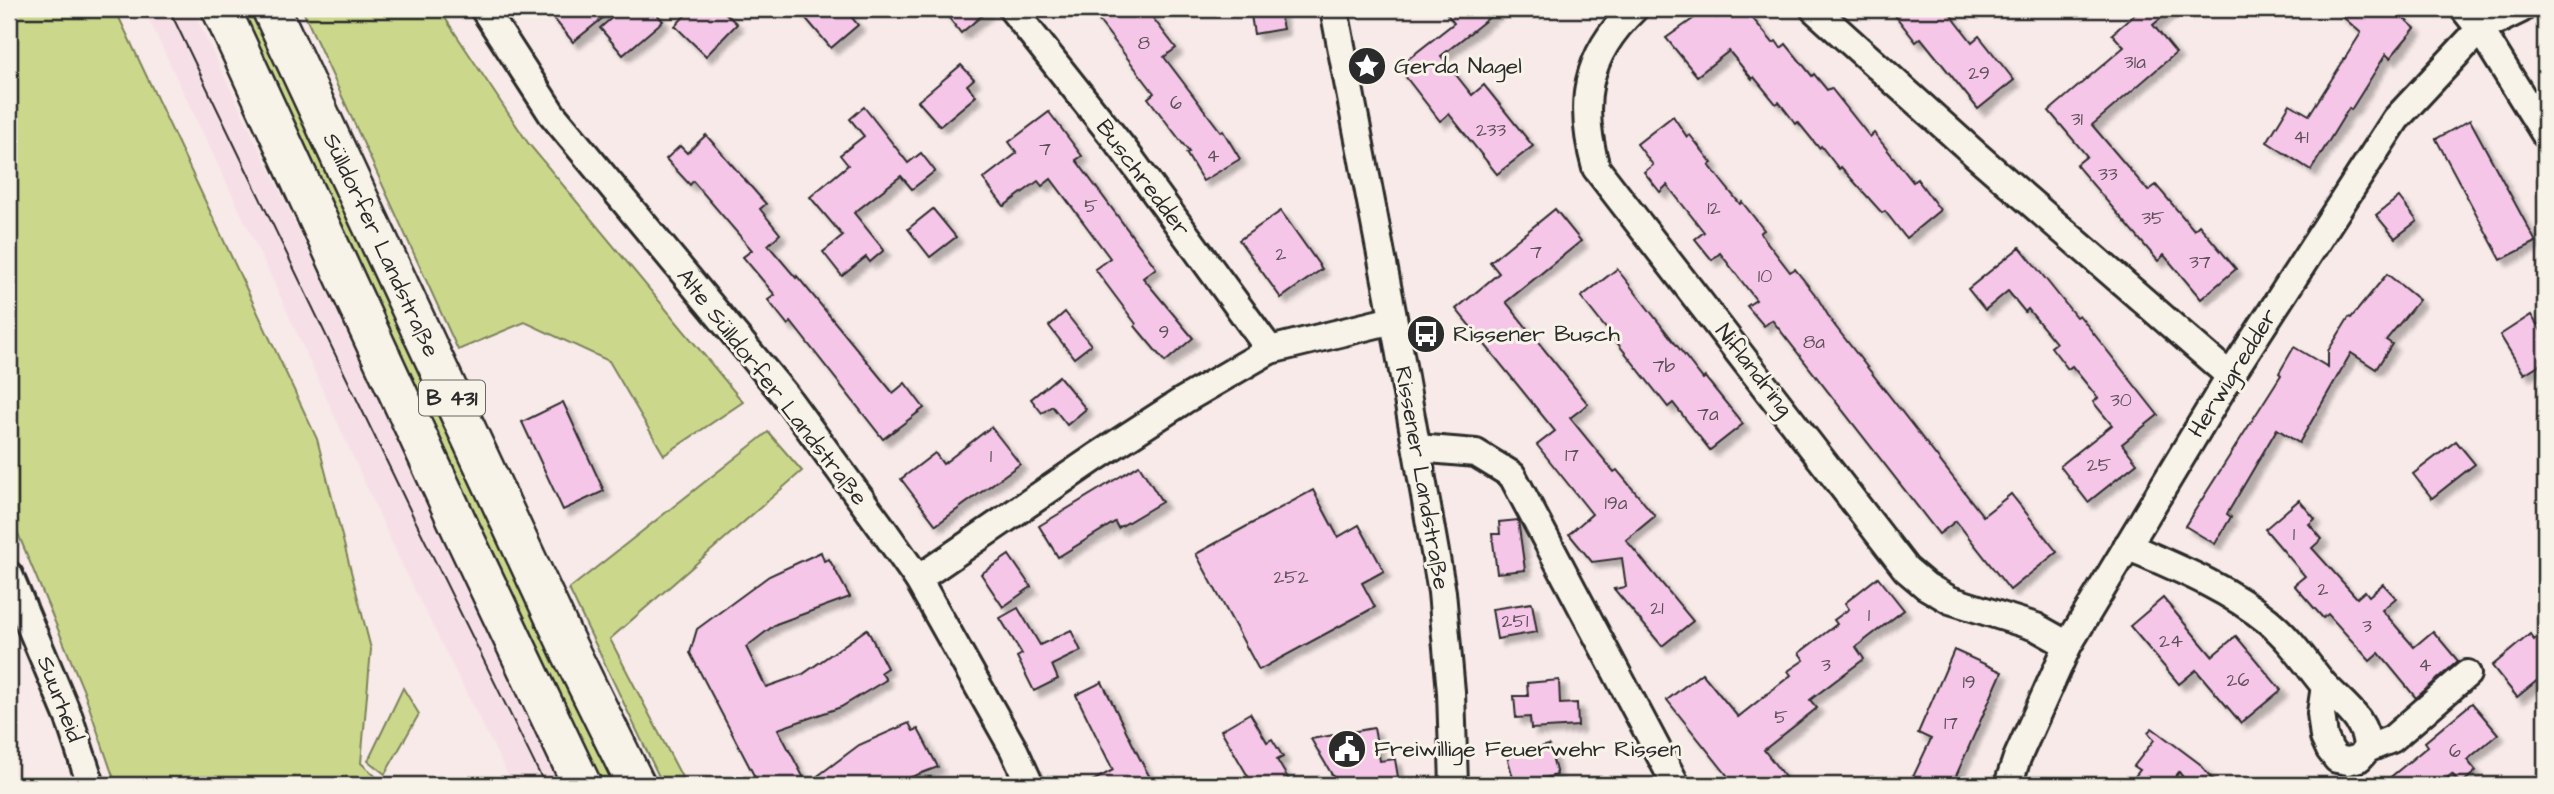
<svg xmlns="http://www.w3.org/2000/svg" width="2554" height="794" font-family="'Architects Daughter',sans-serif">
<defs>
<filter id="shadow"><feDropShadow dx="6" dy="6" stdDeviation="2" flood-color="#0004"/></filter>
</defs>
<rect width="100%" height="100%" fill="#f7eae8"/>
<filter id="ink" filterUnits="userSpaceOnUse"><feTurbulence type="fractalNoise" baseFrequency=".0143" numOctaves="2"/><feDisplacementMap in="SourceGraphic" scale="14" xChannelSelector="R" yChannelSelector="G"/><feConvolveMatrix kernelMatrix="1 2 1 2 8 2 1 2 1" color-interpolation-filters="sRGB"/></filter>
<g filter="url(#ink)">
<!-- built -->
<polygon fill="#f7dfe8" points="144,9 192,9 324,283 447,549 562,785 513,785 403,567 275,285"/>
<!-- green -->
<g fill="#cbd88c" stroke="#7b825c" stroke-width="2">
<polygon points="9,9 115,9 317,439 371,649 361,763 385,785 116,785 83,689 9,512"/>
<polygon points="239,9 252,9 566,687 616,785 601,785 516,608"/>
<polygon points="302,9 439,9 528,143 743,402 664,455 609,361 525,322 458,350"/>
<polygon points="768,432 802,471 610,639 686,785 663,785 569,589"/>
<polygon points="403,688 419,714 385,774 368,761"/>
</g>
<!-- building -->
<g fill="#f6c6e9" stroke="#2b2b2b" stroke-width="2" filter="url(#shadow)">
<polygon points="546,9 614,9 573,42"/>
<polygon points="622,9 652,9 663,21 623,55 600,28"/>
<polygon points="691,9 721,9 737,24 706,56 675,26"/>
<polygon points="798,9 845,9 858,25 831,48"/>
<polygon points="942,9 990,9 961,33"/>
<polygon points="1090,9 1146,9 1176,48 1164,57 1221,132 1223,131 1240,159 1203,181 1186,153 1189,152 1148,98 1154,93"/>
<polygon points="1250,9 1279,9 1283,29 1254,34"/>
<polygon points="1443,9 1500,9 1441,56 1472,95 1484,85 1533,146 1497,174 1449,114 1440,121 1398,67 1454,23"/>
<polygon points="1707,9 1717,18 1728,9 1745,9 1773,43 1776,41 1781,48 1786,44 1812,76 1814,74 1827,90 1831,88 1870,137 1874,133 1913,182 1917,179 1940,210 1906,238 1885,211 1882,213 1841,167 1839,169 1821,146 1819,148 1798,122 1796,124 1779,102 1776,104 1754,77 1752,79 1729,51 1697,76 1666,38"/>
<polygon points="1890,9 1950,9 1950,14 1972,42 1979,36 2014,80 1978,109 1921,38 1916,42"/>
<polygon points="2141,9 2172,9 2153,25 2176,53 2092,125 2148,191 2156,185 2194,230 2199,225 2236,269 2201,299 2164,255 2158,261 2076,165 2087,156 2049,111 2124,47 2112,34"/>
<polygon points="2334,9 2393,9 2415,28 2390,58 2386,54 2351,110 2349,108 2311,170 2267,142 2290,104 2309,115 2361,33"/>
<polygon points="961,65 974,79 967,85 976,96 940,126 918,101"/>
<polygon points="864,107 908,163 921,153 935,171 912,189 901,176 854,213 884,250 870,262 866,257 842,276 823,252 843,236 810,197 848,165 840,155 864,136 850,119"/>
<polygon points="1049,112 1082,156 1076,160 1156,268 1143,278 1193,338 1165,362 1135,326 1136,324 1095,269 1110,258 1051,179 1042,186 1038,181 1004,206 983,179 1017,153 1009,142"/>
<polygon points="1673,116 1687,137 1690,135 1712,163 1709,165 1723,183 1740,204 1742,202 1764,230 1760,233 1790,272 1795,269 1817,297 1832,322 1983,516 2011,494 2057,552 2010,590 1956,521 1939,534 1772,320 1764,326 1747,306 1756,300 1720,253 1712,260 1695,239 1704,232 1667,185 1660,192 1644,172 1653,165 1637,144"/>
<polygon points="2470,120 2536,242 2501,260 2436,139"/>
<polygon points="706,135 766,204 760,209 780,234 768,245 796,278 797,276 893,393 905,383 924,408 883,439 791,322 788,325 768,300 775,295 743,257 752,250 693,181 690,185 666,159 680,146 687,153"/>
<polygon points="2399,197 2417,221 2395,238 2376,215"/>
<polygon points="933,209 956,237 930,257 908,229"/>
<polygon points="1555,209 1581,241 1506,302 1588,404 1570,418 1614,472 1617,470 1655,516 1626,540 1693,621 1662,646 1614,589 1626,587 1622,558 1592,562 1569,534 1592,514 1537,445 1555,431 1456,309 1499,273 1490,262"/>
<polygon points="1281,211 1322,269 1281,298 1239,240"/>
<polygon points="2020,247 2076,317 2079,315 2158,415 2122,444 2137,463 2088,502 2060,466 2112,425 2093,402 2098,398 2072,366 2068,369 2051,347 2056,343 2028,309 2025,312 2008,291 1985,310 1968,289"/>
<polygon points="1617,269 1703,379 1705,377 1743,424 1710,450 1673,403 1668,407 1581,297"/>
<polygon points="2387,274 2419,300 2386,340 2392,344 2376,369 2351,353 2299,443 2277,429 2227,514 2231,517 2215,544 2185,526 2281,375 2279,373 2294,347 2328,367 2328,351 2349,317 2351,318"/>
<polygon points="1065,312 1091,345 1074,358 1049,326"/>
<polygon points="2531,315 2545,337 2545,361 2524,374 2500,335"/>
<polygon points="1059,376 1086,409 1067,425 1052,406 1042,413 1031,399"/>
<polygon points="563,402 604,491 563,510 522,422"/>
<polygon points="991,427 1020,464 936,525 901,479 935,453 943,464"/>
<polygon points="2456,441 2475,464 2432,498 2413,474"/>
<polygon points="1139,465 1162,502 1118,528 1115,522 1058,557 1039,526"/>
<polygon points="1313,490 1338,537 1359,525 1384,571 1362,583 1375,607 1259,670 1196,554"/>
<polygon points="2299,500 2315,519 2309,524 2322,539 2312,548 2357,598 2365,591 2369,596 2383,584 2396,598 2382,610 2414,647 2433,631 2458,661 2416,698 2379,653 2370,661 2328,614 2323,618 2294,585 2305,576 2265,529"/>
<polygon points="1518,520 1525,570 1497,573 1492,534 1500,534 1499,522"/>
<polygon points="821,552 824,561 829,559 850,597 776,624 746,647 766,687 803,674 867,629 887,668 881,672 886,680 841,707 778,729 807,784 859,745 909,723 913,731 918,729 938,767 890,785 759,785 690,653 697,629 769,576"/>
<polygon points="1009,555 1031,587 1003,607 981,574"/>
<polygon points="1878,577 1904,610 1856,647 1864,659 1810,700 1817,708 1764,750 1791,785 1735,785 1667,700 1702,673 1738,717 1791,675 1788,671 1804,660 1799,653 1837,624 1834,620 1849,609 1845,603"/>
<polygon points="2163,598 2212,656 2236,636 2281,690 2241,723 2196,670 2179,684 2130,626"/>
<polygon points="1532,603 1537,632 1497,639 1492,609"/>
<polygon points="1018,608 1040,645 1071,630 1081,651 1052,665 1058,679 1034,691 1017,657 1022,654 1000,618"/>
<polygon points="2545,630 2545,674 2517,697 2492,666 2530,634 2534,640"/>
<polygon points="1954,650 2002,672 1952,785 1925,785 1912,779 1931,739 1918,733"/>
<polygon points="1559,680 1560,704 1577,703 1578,726 1531,729 1530,717 1516,718 1514,696 1528,696 1527,683"/>
<polygon points="1102,682 1139,757 1154,785 1085,785 1113,770 1076,695"/>
<polygon points="2472,703 2498,734 2467,760 2476,771 2461,784 2452,774 2439,785 2381,785 2428,746 2425,742"/>
<polygon points="1250,713 1267,742 1272,739 1283,757 1277,760 1292,785 1253,785 1221,730"/>
<polygon points="1374,728 1380,761 1395,759 1398,777 1355,785 1338,785 1311,739"/>
<polygon points="2152,728 2200,764 2217,785 2189,785 2179,772 2169,785 2128,785 2140,770 2134,766 2154,740 2148,732"/>
<polygon points="1549,745 1557,775 1515,785 1507,756"/>
</g>
<g fill="none" stroke-linecap="round" stroke-linejoin="round">
<!-- minor casing -->
<g stroke="#2b2b2b" stroke-width="32">
<g id="minor">
<polyline points="484,9 552,114 784,394 882,528 918,579 1014,750 1030,785"/>
<polyline points="1012,9 1124,150 1270,350"/>
<polyline points="1334,9 1398,343 1442,592 1451,692 1454,785"/>
<path d="M1634,9C1585,56 1578,103 1596,168L1906,569L1926,586L1950,600L2036,627L2068,645"/>
<polyline points="1814,9 1975,154 2230,376"/>
<polyline points="2464,9 2480,29 2545,134"/>
<polyline points="1417,448 1476,453 1512,475 1676,785"/>
<path d="M2127,546C2175,567 2226,587 2268,621C2290,639 2306,663 2324,685C2343,705 2367,719 2367,749"/>
<polyline points="9,575 69,718 91,785"/>
<polyline points="918,579 1096,457 1184,400 1270,350 1393,320"/>
<polyline points="2325,686 2321,713 2324,737 2330,750 2337,759 2348,761 2359,758 2367,749 2392,739 2467,674"/>
<polyline points="2008,785 2017,758 2068,645 2230,376 2396,119 2480,29 2521,9"/>
</g>
</g>
<!-- highway casing -->
<g stroke="#2b2b2b" stroke-width="42">
<g id="highway">
<polyline points="221,9 462,532 582,785"/>
<polyline points="271,9 568,647 636,785"/>
</g>
</g>
<!-- minor -->
<use href="#minor" stroke="#f7f3e8" stroke-width="26"/>
<!-- highway -->
<use href="#highway" stroke="#f7f3e8" stroke-width="37"/>
<!-- tram -->
<polyline stroke="#2b2b2b" stroke-width="2" points="169,9 412,514 545,785"/>
</g>
</g>
<!-- icons -->
<defs>
<g id="sight-disc" transform="scale(2.0125)"><circle r="9.5" fill="#2b2b2b" stroke="#f7f3e8"/><path d="M0-6L1.8-2.2L6-1.7L2.9 1.2L3.7 5.4L0 3.3L-3.7 5.4L-2.9 1.2L-6-1.7L-1.8-2.2Z" fill="#fff"/></g>
<g id="bus-disc" transform="scale(2.0125)"><circle r="9.5" fill="#2b2b2b" stroke="#f7f3e8"/><path d="M-5-6H5V4H4V6H2V4H-2V6H-4V4H-5ZM-3.5-4V0h7V-4ZM-3.5 1.2v1.5H-2V1.2ZM2 1.2v1.5H3.5V1.2Z" fill="#fff"/></g>
<g id="civic-disc" transform="scale(2.0125)"><circle r="9.5" fill="#2b2b2b" stroke="#f7f3e8"/><path d="M-.6-6.5H3V-4.5H.6V-3L4-1V1h2V6H-6V1h2V-1L-.6-3ZM-1.2 2.5V6h2.4V2.5Z" fill="#fff"/></g>
</defs>
<g fill-rule="evenodd">
<use href="#sight-disc" x="1367" y="66"/>
<use href="#bus-disc" x="1426" y="334"/>
<use href="#civic-disc" x="1347" y="749"/>
</g>
<g text-anchor="middle" dominant-baseline="central" stroke-width="6" stroke-linejoin="round" paint-order="stroke">
<!-- number labels -->
<g font-size="19" fill="#5e525a">
<text x="1144" y="43">8</text>
<text x="2135" y="62">31a</text>
<text x="1979" y="73">29</text>
<text x="1176" y="103">6</text>
<text x="2077" y="119">31</text>
<text x="1491" y="130">233</text>
<text x="2301" y="137">41</text>
<text x="1045" y="149">7</text>
<text x="1213" y="156">4</text>
<text x="2108" y="174">33</text>
<text x="1091" y="206">5</text>
<text x="1714" y="208">12</text>
<text x="2153" y="218">35</text>
<text x="1536" y="252">7</text>
<text x="1281" y="254">2</text>
<text x="2200" y="262">37</text>
<text x="1765" y="276">10</text>
<text x="1164" y="332">9</text>
<text x="1814" y="342">8a</text>
<text x="1664" y="366">7b</text>
<text x="2121" y="400">30</text>
<text x="1708" y="414">7a</text>
<text x="1572" y="455">17</text>
<text x="991" y="456">1</text>
<text x="2099" y="465">25</text>
<text x="1616" y="503">19a</text>
<text x="2294" y="534">1</text>
<text x="1291" y="577">252</text>
<text x="2323" y="589">2</text>
<text x="1657" y="608">21</text>
<text x="1869" y="615">1</text>
<text x="1515" y="621">251</text>
<text x="2367" y="626">3</text>
<text x="2171" y="641">24</text>
<text x="1826" y="665">3</text>
<text x="2425" y="665">4</text>
<text x="2238" y="680">26</text>
<text x="1969" y="682">19</text>
<text x="1781" y="717">5</text>
<text x="1951" y="723">17</text>
<text x="2455" y="751">6</text>
</g>
<!-- shield labels -->
<rect fill="#f7f3e8" stroke="#686764" stroke-width="2" x="419" y="380.5" width="66" height="35" rx="5"/>
<g font-size="21" font-weight="bold" fill="#2b2b2b">
<text x="452" y="398">B 431</text>
</g>
<!-- poi labels -->
<g font-size="23" fill="#2b2b2b" stroke="#f7f3e8" text-anchor="start">
<text x="1394" y="66">Gerda Nagel</text>
<text x="1453" y="334">Rissener Busch</text>
<text x="1374" y="749">Freiwillige Feuerwehr Rissen</text>
</g>
<!-- street labels -->
<g font-size="23" fill="#2b2b2b" stroke="#f7f3e8">
<text transform="translate(1143 178) rotate(53)">Buschredder</text>
<text transform="translate(381 245) rotate(65)">Sülldorfer Landstraße</text>
<text transform="translate(1754 370) rotate(52)">Niflandring</text>
<text transform="translate(2233 373) rotate(-58)">Herwigredder</text>
<text transform="translate(772 387) rotate(52)">Alte Sülldorfer Landstraße</text>
<text transform="translate(1422 478) rotate(80)">Rissener Landstraße</text>
<text transform="translate(60 699) rotate(69)">Suurheid</text>
</g>
</g>
<!-- margin -->
<rect width="2554" height="794" fill="none" stroke="#f7f3e8" stroke-width="35"/>
<rect x="18" y="18" width="2519" height="759" fill="none" stroke="#2b2b2b" stroke-width="2.5" filter="url(#ink)"/>
</svg>
